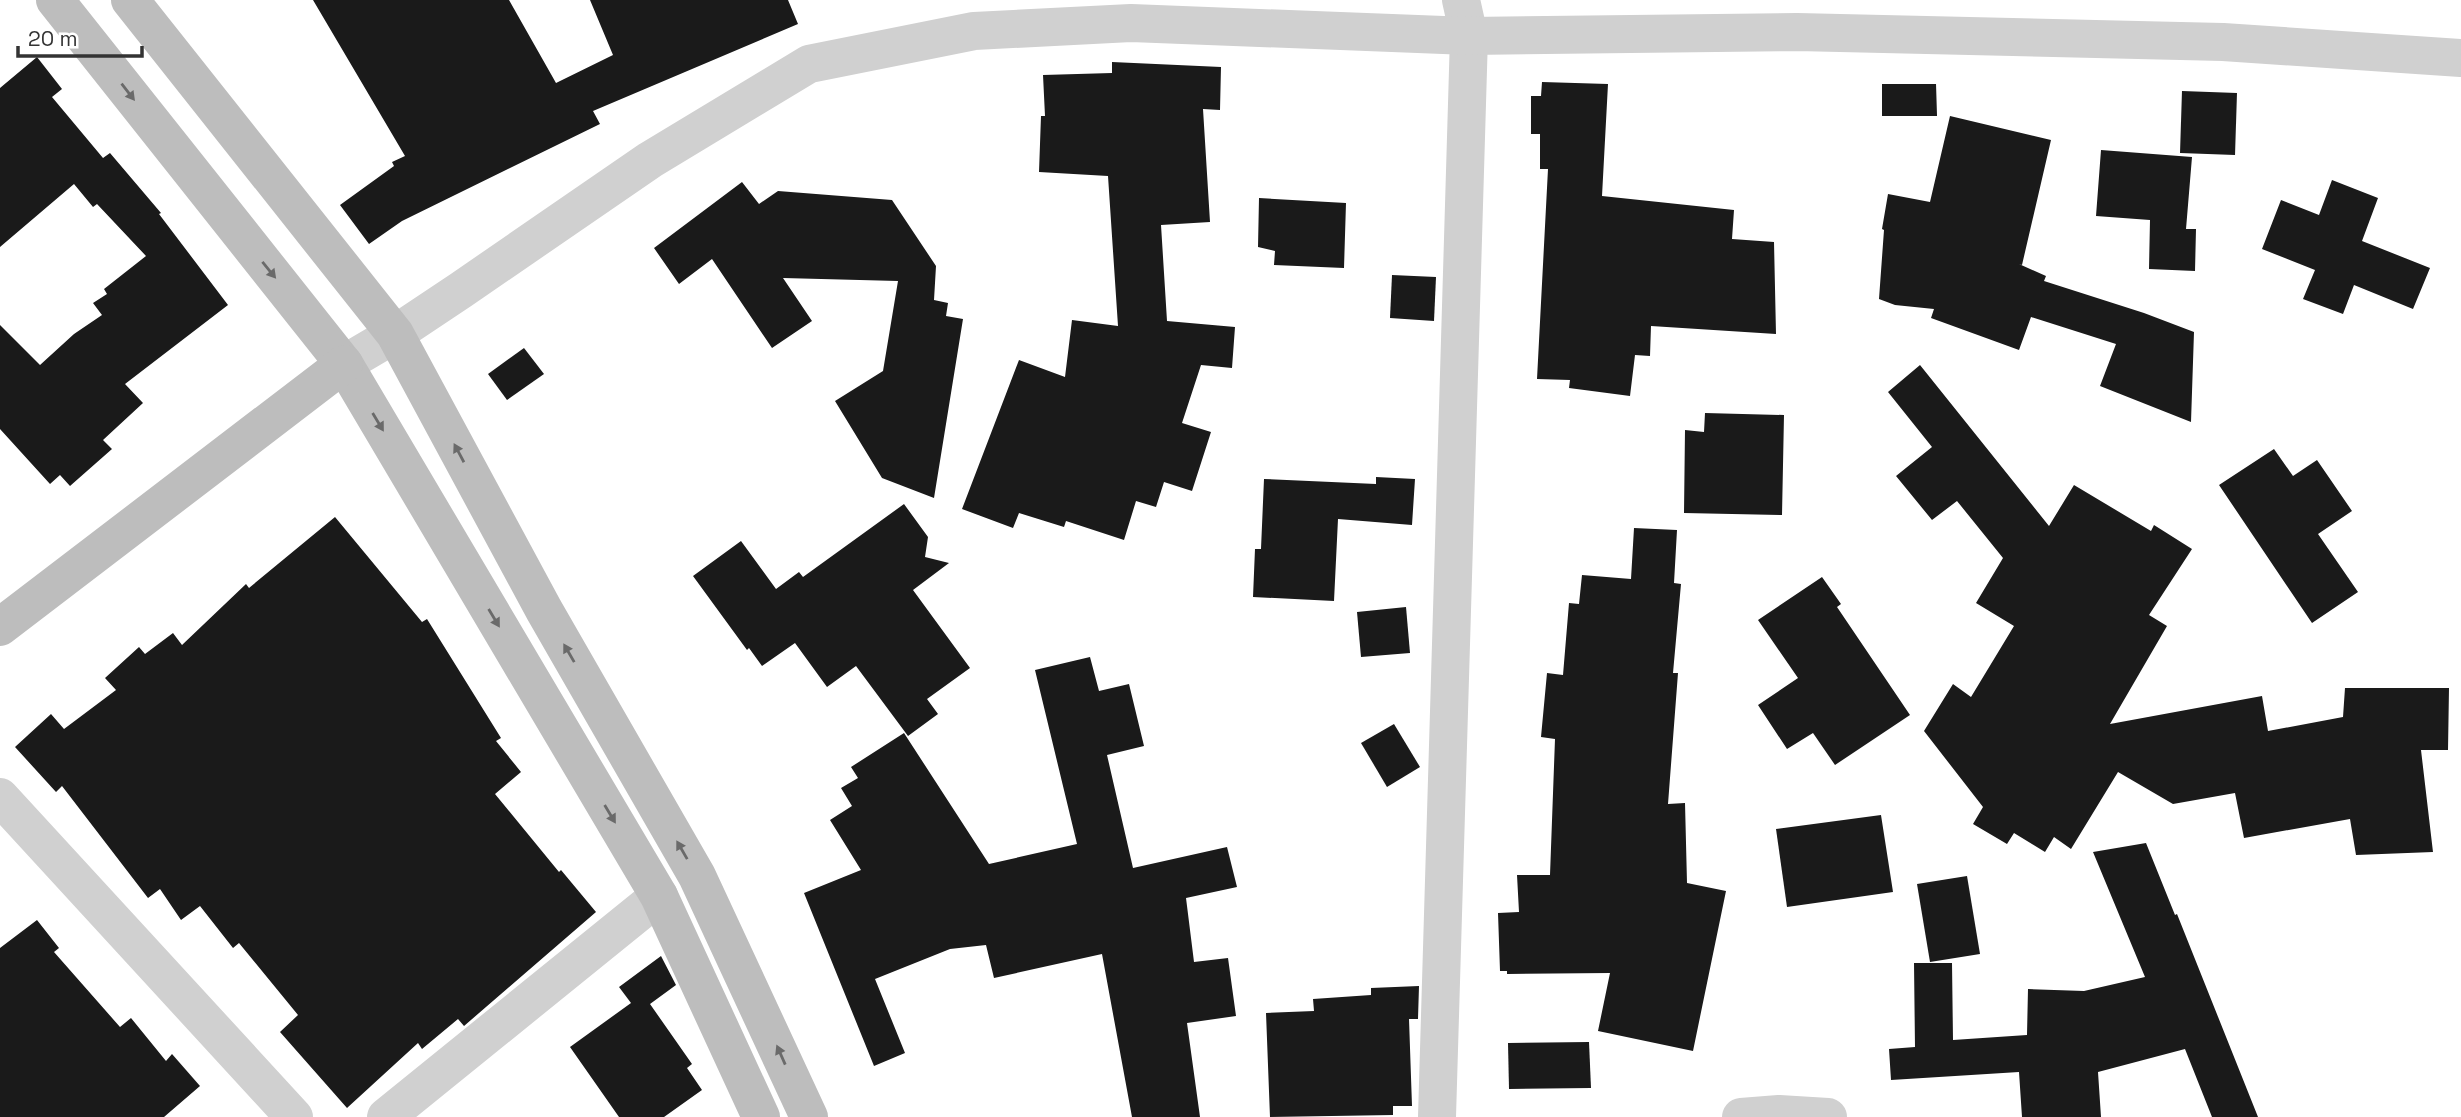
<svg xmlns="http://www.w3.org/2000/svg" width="2461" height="1117" font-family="'Space Grotesk',sans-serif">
<rect width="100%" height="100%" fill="#fff"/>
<!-- building -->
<g fill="#1a1a1a">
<polygon points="313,0 509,0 556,83 613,55 590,0 788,0 798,24 593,111 600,124 402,221 369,244 340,205 394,166 392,162 405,156"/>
<polygon points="37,57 62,89 52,97 103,158 110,153 161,213 159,214 228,305 125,384 143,403 103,440 112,449 70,486 60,475 50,484 0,429 0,325 40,365 74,334 102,315 93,303 107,294 104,289 146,256 97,204 93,207 74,184 0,247 0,88"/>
<polygon points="1112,62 1221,67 1220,110 1203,109 1210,222 1161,225 1167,321 1235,327 1232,368 1201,365 1182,423 1211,432 1192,491 1164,482 1156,507 1136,501 1124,540 1066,521 1064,527 1019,513 1013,528 962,509 1019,360 1065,377 1072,320 1118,326 1108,176 1039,172 1041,116 1045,116 1043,75 1112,73"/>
<polygon points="1542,82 1608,84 1602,196 1734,210 1732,239 1774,242 1776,334 1651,326 1650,356 1635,355 1630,396 1569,388 1570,380 1537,379 1548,169 1540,169 1540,134 1531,134 1531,96 1541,96"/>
<polygon points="1882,84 1936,84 1937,116 1882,116"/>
<polygon points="2182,91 2237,93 2235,155 2180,153"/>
<polygon points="1950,116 2051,140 2022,265 2019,264 2046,276 2044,281 2144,313 2194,332 2191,422 2100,386 2116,344 2031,317 2019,350 1931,318 1934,309 1895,305 1879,299 1884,230 1882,229 1888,194 1930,202"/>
<polygon points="2101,150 2192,157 2186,229 2196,229 2195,271 2149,269 2150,220 2096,216"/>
<polygon points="2332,180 2378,198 2362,241 2430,268 2413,309 2354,285 2343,314 2303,299 2315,270 2262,249 2281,200 2319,215"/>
<polygon points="742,182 759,204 778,191 892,200 936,266 934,300 948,303 946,316 963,319 934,498 882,478 835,401 883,371 898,281 783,278 812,321 772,348 712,259 679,284 654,248"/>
<polygon points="1259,198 1346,203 1344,268 1274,265 1275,251 1258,247"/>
<polygon points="1392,275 1436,277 1434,321 1390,318"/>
<polygon points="524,348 544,374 507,400 488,374"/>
<polygon points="1920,365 2049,526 2074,485 2151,531 2154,525 2192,549 2149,615 2167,626 2110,724 2262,696 2268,731 2343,717 2345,688 2449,688 2448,750 2421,750 2433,852 2356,855 2350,819 2244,838 2235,793 2173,804 2118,772 2071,849 2054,837 2045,852 2014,833 2007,844 1973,824 1983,807 1924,731 1953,684 1971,697 2014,626 1976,603 2003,558 1957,501 1932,520 1896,476 1932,447 1888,392"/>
<polygon points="1705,413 1784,415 1782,515 1684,513 1685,430 1704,432"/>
<polygon points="2274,449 2293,476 2317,460 2352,511 2318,534 2358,592 2312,623 2219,485"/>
<polygon points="1376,477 1415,479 1412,525 1338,519 1334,601 1253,597 1255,549 1261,549 1264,479 1376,484"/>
<polygon points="904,504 928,537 925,557 949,563 913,590 970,668 927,699 938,714 908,736 856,666 827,687 795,643 762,666 749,648 747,650 693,576 741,541 776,589 799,572 803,577"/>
<polygon points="335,517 422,622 427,619 501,738 496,741 521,772 495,794 559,872 561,870 596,912 464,1026 458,1019 422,1049 418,1043 347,1108 280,1032 298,1015 239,943 233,948 200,906 181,920 160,889 148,898 62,786 56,792 15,747 51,714 64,729 116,690 105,678 139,647 145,654 173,633 182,645 246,584 249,588"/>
<polygon points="1634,528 1677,530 1674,583 1681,584 1673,673 1678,673 1668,804 1685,803 1687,883 1726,891 1693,1051 1598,1031 1610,973 1507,974 1507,971 1500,971 1498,913 1519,912 1517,875 1550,875 1555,739 1541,737 1547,673 1563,675 1569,603 1579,604 1582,575 1631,579"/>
<polygon points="1822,577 1841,604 1837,607 1910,715 1835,765 1813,733 1787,749 1758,705 1798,678 1758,620"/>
<polygon points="1406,607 1410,653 1361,657 1357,612"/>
<polygon points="1090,657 1099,691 1129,684 1144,746 1107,755 1133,868 1227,847 1237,887 1186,898 1194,962 1228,958 1236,1016 1187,1023 1200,1117 1132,1117 1102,954 994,978 986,945 950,949 875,979 905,1053 874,1066 804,893 861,870 830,820 852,806 841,788 858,778 851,767 904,733 989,864 1077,844 1035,670"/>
<polygon points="1394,724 1420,767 1387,787 1361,743"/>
<polygon points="1881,815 1893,892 1787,907 1776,829"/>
<polygon points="2146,843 2175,915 2177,914 2258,1117 2212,1117 2185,1049 2098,1072 2101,1117 2022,1117 2019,1072 1891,1080 1889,1049 1915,1047 1914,963 1952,963 1953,1040 2027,1035 2028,989 2084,991 2145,977 2093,852"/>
<polygon points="1967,876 1980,954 1930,962 1917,884"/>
<polygon points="37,920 59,948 54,952 120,1027 131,1018 166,1061 172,1054 200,1086 164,1117 0,1117 0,948"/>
<polygon points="661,956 676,985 650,1004 692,1064 687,1068 702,1090 664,1117 619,1117 570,1047 631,1003 619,987"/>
<polygon points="1419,986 1418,1019 1409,1019 1412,1106 1393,1106 1393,1115 1270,1117 1266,1013 1314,1011 1313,999 1371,995 1371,988"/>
<polygon points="1589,1042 1591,1088 1509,1089 1508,1043"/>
</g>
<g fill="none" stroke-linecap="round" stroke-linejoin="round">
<!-- minor -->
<g stroke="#d0d0d0" stroke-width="38">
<polyline points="0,797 294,1117"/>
<polyline points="386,1117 659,896"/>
<polyline points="1437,1117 1469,36 1461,0"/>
<polyline points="1741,1117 1779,1114 1828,1117"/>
</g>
<!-- tertiary -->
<polyline stroke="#d0d0d0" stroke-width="38" points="344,364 395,334 461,290 650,160 809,64 974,31 1131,23 1469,36 1797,32 2223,42 2461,58"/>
<!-- secondary -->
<g stroke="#bdbdbd" stroke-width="38">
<polyline points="55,0 344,364 659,896 761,1117"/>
<polyline points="130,0 395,334 544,610 697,876 809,1117"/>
<polyline points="0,627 344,364"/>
</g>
</g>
<!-- one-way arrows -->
<defs><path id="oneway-solid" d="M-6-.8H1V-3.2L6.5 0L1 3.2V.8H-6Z" transform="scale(1.75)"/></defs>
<g fill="#6a6a6a">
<use href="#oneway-solid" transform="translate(128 92) rotate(52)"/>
<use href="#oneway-solid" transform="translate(269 270) rotate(51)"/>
<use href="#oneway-solid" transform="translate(378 422) rotate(59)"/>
<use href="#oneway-solid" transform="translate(459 453) rotate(-118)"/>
<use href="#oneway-solid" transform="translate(494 618) rotate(59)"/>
<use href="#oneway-solid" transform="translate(569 653) rotate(-120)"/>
<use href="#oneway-solid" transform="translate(610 814) rotate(59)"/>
<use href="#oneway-solid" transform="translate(682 850) rotate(-120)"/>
<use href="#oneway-solid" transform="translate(781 1055) rotate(-114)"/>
</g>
<!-- scale -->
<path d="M18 46v10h124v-10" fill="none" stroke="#333333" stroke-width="3.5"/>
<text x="28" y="46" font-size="21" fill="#333333" stroke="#ffffff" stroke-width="5" paint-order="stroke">20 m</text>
</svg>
